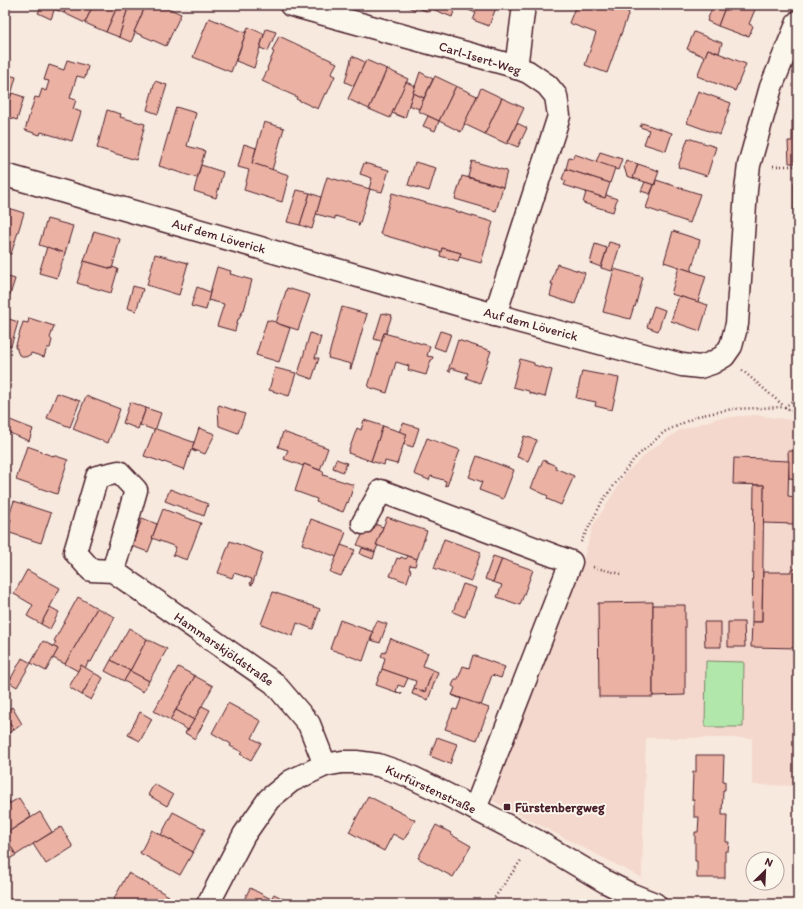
<svg xmlns="http://www.w3.org/2000/svg" width="803" height="909" font-family="Itim,sans-serif">
<rect width="100%" height="100%" fill="#f8e9de"/>
<filter id="ink" filterUnits="userSpaceOnUse"><feTurbulence type="fractalNoise" baseFrequency=".025" numOctaves="2"/><feDisplacementMap in="SourceGraphic" scale="8" xChannelSelector="R" yChannelSelector="G"/><feConvolveMatrix kernelMatrix="1 2 1 2 8 2 1 2 1" color-interpolation-filters="sRGB"/></filter>
<g filter="url(#ink)">
<!-- built -->
<polygon fill="#f4d8cd" points="755,415 792,420 798,424 798,786 752,785 752,738 646,738 642,878 491,800 534,686 573,585 577,580 593,526 626,473 649,451 680,430 718,418"/>
<!-- green -->
<polygon fill="#b1e7aa" stroke="#7e836a" points="706,661 744,662 743,727 705,727"/>
<!-- building -->
<g fill="#ebb2a4" stroke="#4a1f2b">
<polygon points="42,5 56,5 51,19 38,13"/>
<polygon points="56,5 67,5 64,13 54,9"/>
<polygon points="67,5 93,5 85,23 64,13"/>
<polygon points="93,5 118,5 106,32 85,23"/>
<polygon points="118,5 129,5 119,37 106,32"/>
<polygon points="129,5 141,5 145,7 134,32 135,33 131,42 119,37"/>
<polygon points="146,5 161,5 181,14 166,46 134,32"/>
<polygon points="404,5 416,5 415,10"/>
<polygon points="416,5 456,5 452,17 430,8 429,12 416,7"/>
<polygon points="456,5 497,5 489,26 473,20 476,13"/>
<polygon points="576,5 596,5 613,11 615,6 629,12 607,73 585,65 596,33 569,23"/>
<polygon points="705,5 726,5 718,26 707,21 712,8 705,6"/>
<polygon points="726,5 751,5 756,7 749,24 753,26 749,36 745,35 745,36 718,26"/>
<polygon points="209,18 246,33 231,72 193,57"/>
<polygon points="248,27 264,34 254,68 236,61"/>
<polygon points="266,29 276,32 268,51 260,48"/>
<polygon points="694,32 722,43 719,53 708,49 705,57 687,49"/>
<polygon points="279,36 337,63 331,74 335,76 327,94 325,93 318,109 296,99 297,97 262,81 268,69 267,68 274,52 272,51"/>
<polygon points="708,49 746,64 735,91 697,76"/>
<polygon points="352,56 365,62 354,86 345,82"/>
<polygon points="67,60 88,66 85,78 77,76 70,98 76,100 73,109 81,112 72,141 41,132 40,135 25,130 35,97 39,98 42,89 46,91 49,81 44,80 49,65 64,70"/>
<polygon points="366,60 387,69 369,109 348,99"/>
<polygon points="387,69 408,79 390,118 369,109"/>
<polygon points="420,72 433,79 424,98 413,93"/>
<polygon points="5,74 16,77 8,106 5,106"/>
<polygon points="435,76 456,86 439,121 418,111"/>
<polygon points="155,81 167,85 158,114 147,110"/>
<polygon points="406,82 415,86 405,118 392,113"/>
<polygon points="456,86 477,96 461,132 439,121"/>
<polygon points="481,88 502,98 485,134 464,124"/>
<polygon points="698,91 731,103 720,135 687,123"/>
<polygon points="12,93 24,97 17,120 5,116 7,106 8,106"/>
<polygon points="413,93 424,98 419,109 409,105"/>
<polygon points="502,98 524,108 507,144 485,134"/>
<polygon points="795,101 798,101 798,163 789,163 788,141 792,141 792,121 796,121"/>
<polygon points="176,107 196,113 187,146 205,151 197,178 159,166"/>
<polygon points="107,110 121,114 120,117 145,124 136,160 97,148"/>
<polygon points="428,116 439,121 435,131 423,126"/>
<polygon points="264,122 284,128 272,170 252,163"/>
<polygon points="517,123 527,128 518,147 508,143"/>
<polygon points="642,123 672,133 666,151 644,144 649,130 640,127"/>
<polygon points="688,138 716,147 707,176 678,167"/>
<polygon points="244,144 256,148 252,163 289,175 282,202 244,190 249,170 238,167"/>
<polygon points="600,152 622,159 618,170 596,162"/>
<polygon points="574,154 615,168 610,183 566,169 569,157 573,158"/>
<polygon points="626,160 638,164 633,178 627,176 624,167"/>
<polygon points="472,161 507,171 503,187 468,177"/>
<polygon points="415,162 436,168 429,191 408,185"/>
<polygon points="364,163 389,170 382,192 369,189 372,178 360,174"/>
<polygon points="638,164 659,171 654,185 633,178"/>
<polygon points="201,165 223,172 216,198 194,191"/>
<polygon points="566,169 610,183 605,198 564,185 566,181 562,179"/>
<polygon points="462,176 503,187 496,211 455,199"/>
<polygon points="327,177 370,189 359,226 358,226 359,223 335,216 335,219 316,214"/>
<polygon points="656,180 700,194 690,223 646,208 654,185 655,185"/>
<polygon points="645,182 654,185 650,194 641,191"/>
<rect x="794" y="183" width="4" height="34"/>
<polygon points="297,190 310,193 300,225 287,222"/>
<polygon points="586,192 605,198 606,195 617,199 613,212 583,203"/>
<polygon points="310,193 321,197 312,229 300,225"/>
<polygon points="392,193 493,222 481,263 459,257 461,253 442,248 441,252 380,234"/>
<polygon points="5,207 24,213 11,254 5,253"/>
<polygon points="47,219 73,226 65,253 39,245"/>
<polygon points="94,231 120,239 112,269 84,261"/>
<polygon points="673,231 700,240 691,271 664,262"/>
<polygon points="609,242 620,245 612,271 601,268"/>
<polygon points="595,244 607,248 601,267 590,263"/>
<polygon points="47,247 65,253 57,278 39,273"/>
<polygon points="442,248 461,253 458,261 440,256"/>
<polygon points="155,254 188,263 179,295 147,285"/>
<polygon points="84,261 112,269 112,267 118,269 111,293 77,283"/>
<polygon points="557,264 585,273 575,304 550,296 553,284 551,284"/>
<polygon points="217,267 231,271 230,274 252,280 244,310 243,310 239,319 238,319 235,331 217,326 224,304 208,300"/>
<polygon points="679,267 706,276 698,302 671,294"/>
<polygon points="614,269 643,277 635,307 634,306 630,319 603,312"/>
<polygon points="5,276 15,279 10,295 5,293"/>
<polygon points="133,286 143,289 136,311 127,308"/>
<polygon points="197,287 210,292 206,310 191,306"/>
<polygon points="287,288 310,295 298,330 276,323"/>
<polygon points="679,296 708,305 700,331 671,321"/>
<polygon points="654,306 665,310 658,331 647,327"/>
<polygon points="342,307 367,314 351,369 350,369 351,364 328,358"/>
<polygon points="382,313 392,315 386,333 384,333 381,341 374,339"/>
<polygon points="6,318 18,322 11,346 5,344 5,322"/>
<polygon points="29,318 54,326 50,338 52,340 50,348 47,348 44,357 31,353 31,354 26,357 19,355 17,350 17,348 15,348 23,322 28,323"/>
<polygon points="267,320 276,322 276,323 290,328 279,362 256,355"/>
<polygon points="440,331 451,334 445,351 434,347"/>
<polygon points="310,333 321,337 315,358 319,358 312,379 298,374"/>
<polygon points="384,333 430,346 427,356 433,357 432,360 431,360 426,375 408,370 409,366 396,362 387,393 368,387"/>
<polygon points="458,340 491,351 480,383 466,378 468,373 451,368 450,372 448,371"/>
<polygon points="520,359 534,363 534,365 552,370 545,397 529,393 529,391 513,387"/>
<polygon points="275,368 296,373 289,396 269,390"/>
<polygon points="582,371 619,378 612,410 595,406 596,402 576,398"/>
<polygon points="57,393 80,401 70,427 47,418"/>
<polygon points="86,396 120,409 108,443 73,429"/>
<polygon points="130,402 146,408 138,429 123,423"/>
<polygon points="219,405 245,414 238,433 219,426 218,407"/>
<polygon points="146,408 161,413 156,428 154,430 140,425"/>
<polygon points="5,418 33,429 29,441 5,431"/>
<polygon points="364,420 383,426 371,461 348,453 357,428 361,430"/>
<polygon points="403,423 419,428 413,447 403,444 407,434 399,432"/>
<polygon points="383,426 407,434 397,464 385,461 384,465 371,461"/>
<polygon points="155,428 156,429 193,442 194,442 192,449 196,451 196,452 191,450 184,471 183,469 164,462 163,463 162,462 144,456"/>
<polygon points="199,428 215,434 205,454 192,449"/>
<polygon points="283,432 328,448 320,470 304,464 303,466 284,459 288,450 278,447"/>
<polygon points="524,436 537,440 528,461 517,457"/>
<polygon points="427,438 460,450 447,486 445,485 446,481 431,476 429,480 414,474"/>
<polygon points="27,446 41,451 41,452 53,456 53,455 68,460 57,494 16,480"/>
<polygon points="788,451 798,451 798,479 789,478"/>
<polygon points="477,456 514,470 503,499 479,490 482,482 469,477"/>
<polygon points="734,458 766,459 766,460 789,461 788,496 795,497 794,524 763,523 764,485 733,484"/>
<polygon points="336,459 347,463 343,472 333,468"/>
<polygon points="543,460 556,466 555,468 574,476 561,505 547,499 548,496 531,488"/>
<polygon points="304,464 324,472 323,475 354,485 348,503 347,502 343,512 316,502 317,499 295,491"/>
<polygon points="754,485 764,485 762,622 752,622"/>
<polygon points="170,489 208,504 204,516 165,501"/>
<polygon points="14,501 51,513 41,543 7,532 11,519 8,519"/>
<polygon points="163,509 201,523 187,560 173,555 176,547 152,538"/>
<polygon points="387,517 427,531 417,559 376,545"/>
<polygon points="142,518 157,524 152,538 153,539 148,552 132,546"/>
<polygon points="311,519 346,532 337,557 302,544"/>
<polygon points="369,522 383,527 376,545 378,545 375,552 357,545"/>
<polygon points="444,539 481,552 471,581 434,568"/>
<polygon points="230,541 263,553 252,585 250,584 252,579 234,573 232,578 218,573"/>
<polygon points="341,545 355,550 341,576 330,572"/>
<polygon points="362,548 375,552 373,559 360,554"/>
<polygon points="408,556 417,559 415,566 410,565 409,569 411,570 407,582 390,576 397,558 400,559 401,557 406,559"/>
<polygon points="493,556 502,559 493,582 485,579"/>
<polygon points="502,559 533,570 520,605 497,597 502,585 493,582"/>
<polygon points="791,569 798,569 798,648 751,647 752,622 762,622 763,572 791,572"/>
<polygon points="27,570 60,588 41,624 27,616 33,605 14,594"/>
<polygon points="463,584 476,588 465,617 453,612"/>
<polygon points="273,592 320,609 313,629 297,623 293,636 261,624"/>
<polygon points="78,597 97,608 65,664 53,658 58,649 53,646 56,642 54,641"/>
<polygon points="653,602 653,697 599,697 598,603"/>
<polygon points="653,605 685,605 685,695 653,696"/>
<polygon points="50,607 59,612 50,629 41,624"/>
<polygon points="97,608 115,617 91,662 89,661 85,668 81,665 78,671 65,664"/>
<polygon points="340,620 373,632 363,661 330,649"/>
<polygon points="377,621 387,624 380,643 371,640 373,632 372,632"/>
<polygon points="704,622 721,622 721,647 705,647"/>
<polygon points="728,622 744,622 745,647 728,647"/>
<polygon points="129,628 147,639 130,671 111,660"/>
<polygon points="391,638 391,639 427,653 428,652 423,666 433,670 425,692 414,688 416,681 382,669 385,658 381,656 383,652 385,653"/>
<polygon points="147,639 167,649 149,681 130,671"/>
<polygon points="43,641 58,649 46,671 31,663"/>
<polygon points="473,655 505,667 501,678 492,675 481,706 452,695 455,688 452,686 455,679 458,679 463,666 469,668"/>
<polygon points="22,658 31,663 17,687 9,682"/>
<polygon points="111,660 130,671 124,681 105,671"/>
<polygon points="81,665 94,673 82,695 69,687"/>
<polygon points="178,667 195,676 170,720 154,711"/>
<polygon points="382,669 408,678 404,687 398,685 396,692 401,693 402,693 402,694 376,685"/>
<polygon points="433,670 438,672 428,700 412,694 414,688 425,692"/>
<polygon points="130,671 149,681 143,692 124,681"/>
<polygon points="94,673 103,678 91,700 82,695"/>
<polygon points="195,676 213,686 194,720 176,710"/>
<polygon points="452,695 489,708 477,740 445,729 453,709 457,710 461,699"/>
<polygon points="228,703 261,721 252,738 261,743 251,760 240,754 242,752 230,746 231,744 212,733"/>
<polygon points="202,706 210,710 195,739 185,733 187,730 188,730"/>
<polygon points="12,707 22,724 14,730 5,716 5,712"/>
<polygon points="176,710 194,720 188,730 170,720"/>
<polygon points="140,712 152,719 140,741 128,735"/>
<polygon points="5,716 14,730 5,735"/>
<polygon points="437,737 457,744 450,764 430,756"/>
<polygon points="696,755 724,755 723,781 725,781 725,790 723,790 722,815 727,815 726,842 729,842 728,851 725,851 725,878 697,878 697,861 695,861 695,832 698,832 699,817 694,817 694,800 692,800 693,772 696,772"/>
<polygon points="154,784 173,795 167,806 148,795"/>
<polygon points="5,794 10,803 5,806"/>
<polygon points="368,796 415,820 404,840 393,834 384,851 349,832"/>
<polygon points="19,798 31,817 5,834 5,806"/>
<polygon points="40,812 52,832 16,855 5,837 5,834"/>
<polygon points="173,812 205,829 193,852 161,835"/>
<polygon points="436,825 451,833 450,834 471,846 453,877 418,858"/>
<polygon points="61,827 73,847 46,864 33,844"/>
<polygon points="152,830 193,852 180,875 140,853"/>
<polygon points="5,837 16,855 6,861 5,859"/>
<polygon points="128,873 169,896 164,904 111,904"/>
<polygon points="250,888 271,899 274,894 293,904 243,904 245,900 244,900"/>
</g>
<g fill="none" stroke-linecap="round" stroke-linejoin="round">
<!-- street casing -->
<g stroke="#4a1f2b" stroke-width="25">
<g id="street">
<polyline points="291,5 510,65 528,72 547,85 556,96 559,116 495,315"/>
<polyline points="516,68 524,5"/>
<polyline points="5,175 495,315 682,365 700,367 712,363 724,356 731,346 737,324 746,190 749,165 771,87 798,22"/>
<polyline points="363,523 381,491 571,562 475,809"/>
<polyline points="113,571 91,570 75,552 97,477 119,472 136,490 113,571 274,683 309,724 325,765"/>
<polyline points="208,904 244,835 269,799 291,781 325,765 342,762 356,762 378,765 407,775 436,789 535,840 606,882 630,894 655,904"/>
</g>
</g>
<!-- path -->
<g stroke="#4a1f2b" stroke-width="2.5" stroke-dasharray="1 3" stroke-linecap="butt">
<polyline points="773,166 798,166"/>
<polyline points="742,370 785,407 798,414"/>
<polyline points="581,542 603,500 634,459 664,432 698,416 732,409 785,407 798,396"/>
<polyline points="593,567 621,574"/>
<polyline points="490,904 522,859"/>
</g>
<!-- street -->
<use href="#street" stroke="#fbf7ec" stroke-width="22"/>
</g>
</g>
<!-- markers -->
<rect fill="#4a1f2b" stroke="#fbf7ec" stroke-width="1.5" x="503" y="803" width="8" height="8" rx="2"/>
<g text-anchor="middle" dominant-baseline="central" stroke-width="4" stroke-linejoin="round" paint-order="stroke">
<!-- street labels -->
<g font-size="13" fill="#4a1f2b" stroke="#fbf7ec">
<text transform="translate(480 58) rotate(17)">Carl-Isert-Weg</text>
<text transform="translate(219 236) rotate(16)">Auf dem Löverick</text>
<text transform="translate(531 324) rotate(15)">Auf dem Löverick</text>
<text transform="translate(224 649) rotate(35)">Hammarskjöldstraße</text>
<text transform="translate(431 789) rotate(25)">Kurfürstenstraße</text>
</g>
<!-- poi labels -->
<g font-size="13" font-weight="bold" fill="#4a1f2b" stroke="#fbf7ec" text-anchor="start">
<text x="515" y="807">Fürstenbergweg</text>
</g>
</g>
<!-- margin -->
<rect width="803" height="909" fill="none" stroke="#fbf7ec" stroke-width="20"/>
<rect x="10" y="10" width="783" height="889" fill="none" stroke="#4a1f2b" stroke-width="1.5" filter="url(#ink)"/>
<!-- north arrow -->
<g transform="translate(765 871) rotate(24)"><circle r="19" fill="#fbf7ec" stroke="#b4a19f"/>
<path d="M0-3L7 15L0 10L-7 15Z" fill="#4a1f2b"/>
<text y="-6" font-size="11" font-weight="bold" text-anchor="middle" fill="#4a1f2b">N</text>
</g>
</svg>
